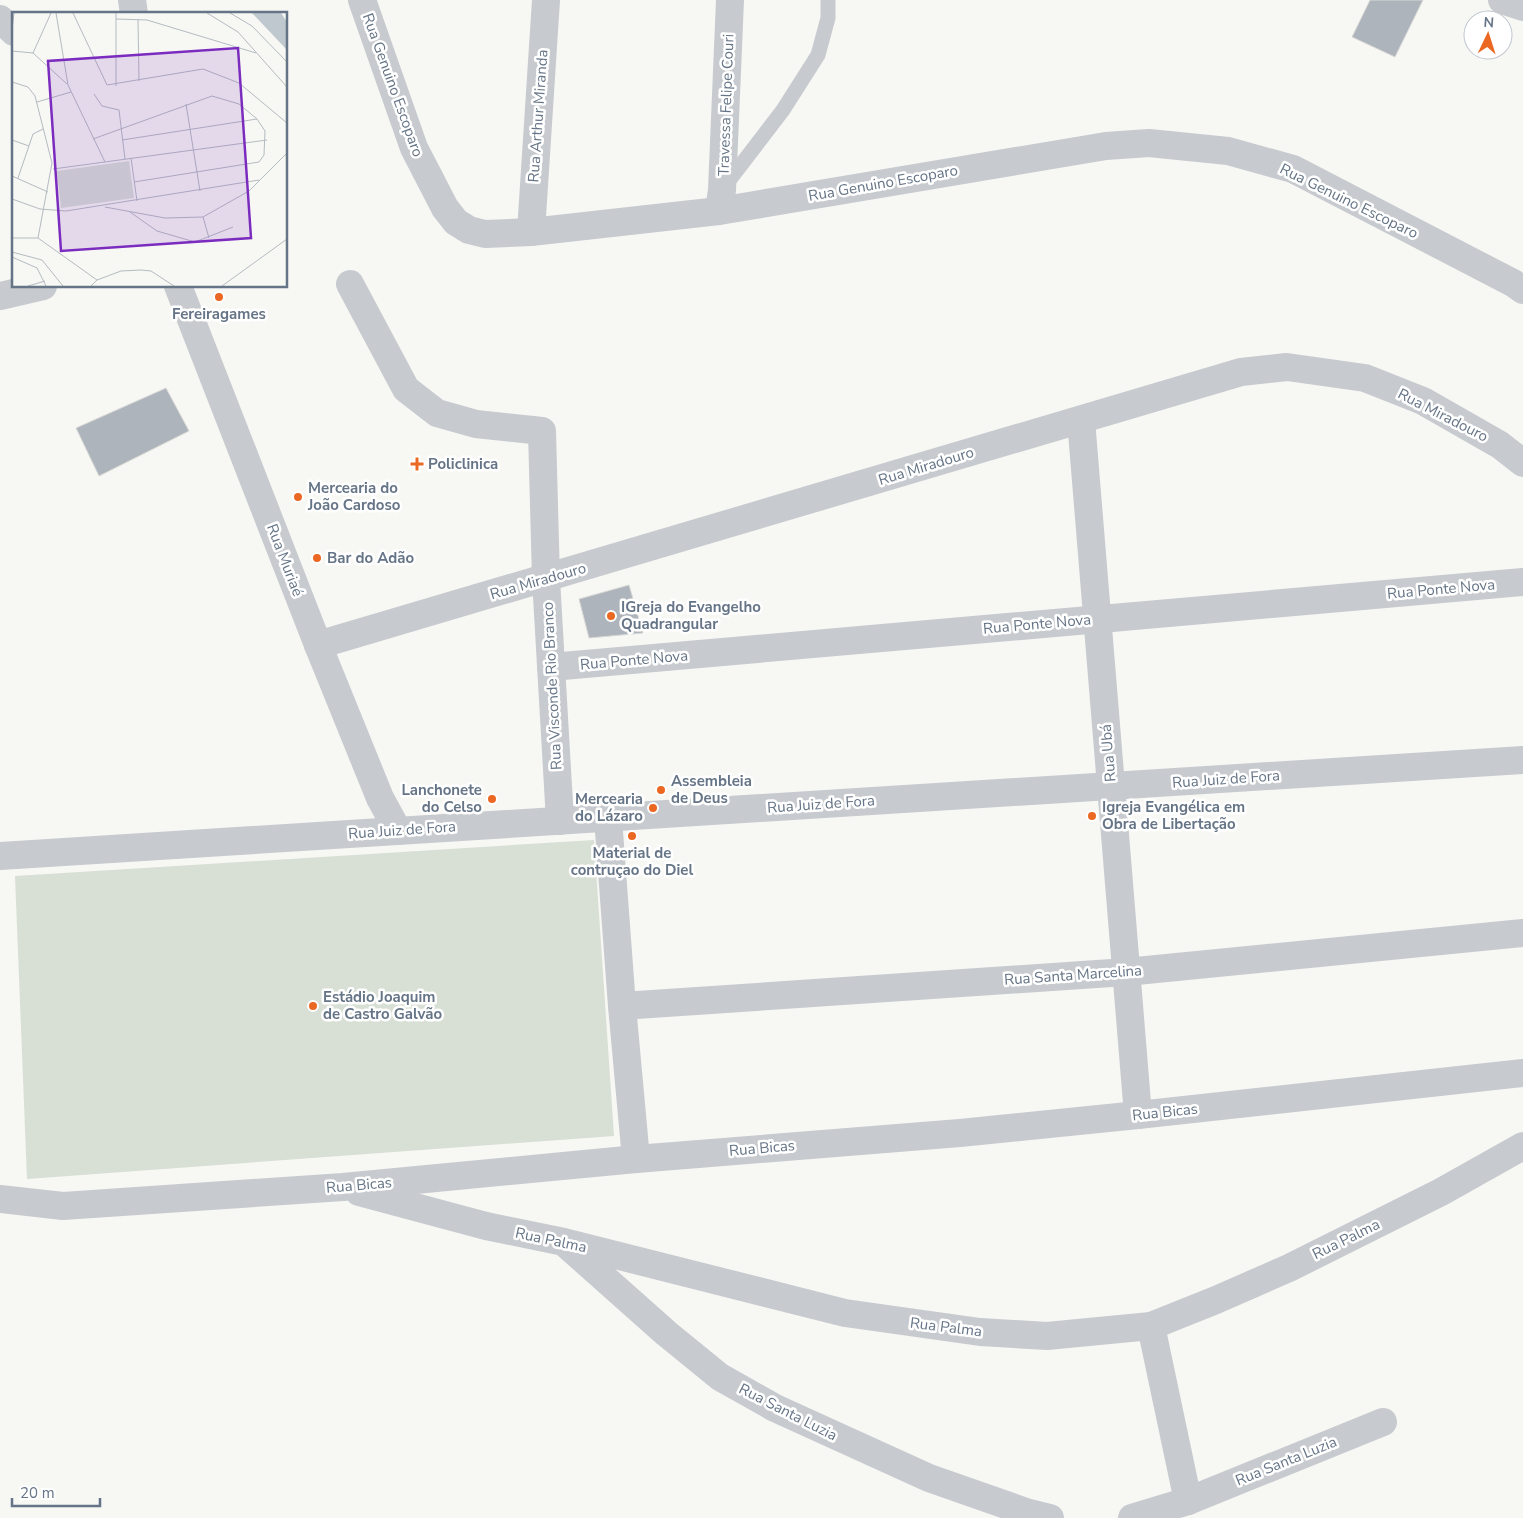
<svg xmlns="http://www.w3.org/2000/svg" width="1523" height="1518" font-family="'Nunito Sans',sans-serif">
<rect width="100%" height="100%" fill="#f7f7f4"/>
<!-- green -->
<polygon fill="#d8dfd5" points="594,840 614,1136 27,1179 15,876"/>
<!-- building -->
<g fill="#aeb4bb" stroke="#d9d9d7">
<polygon points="1370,0 1423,0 1395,57 1352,37"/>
<polygon points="166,388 189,431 99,476 76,428"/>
<polygon points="629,585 643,633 589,638 579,599"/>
</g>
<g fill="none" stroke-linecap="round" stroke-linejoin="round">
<!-- lane -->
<polyline stroke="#c7cace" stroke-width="15" points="724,187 783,110 818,55 828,18 828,0"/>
<!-- street -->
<g stroke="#c7cace" stroke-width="28">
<polyline points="132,0 134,14"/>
<polyline points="362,0 414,148 445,208 456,222 469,230 485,234 531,232 719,211 1106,146 1149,143 1228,151 1293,169 1513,283 1523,290"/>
<polyline points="1502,0 1523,7"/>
<polyline points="0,19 14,32"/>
<polyline points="719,211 722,190 730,0"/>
<polyline points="531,232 546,0"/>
<polyline points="350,284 406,389 437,413 476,424 542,431 546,579 560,821"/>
<polyline points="178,286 318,645 380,798 398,831"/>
<polyline points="0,296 43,286"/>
<polyline points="1081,420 1138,1115"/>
<polyline points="318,645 1241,372 1287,367 1365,378 1423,401 1500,445 1523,463"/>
<polyline points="551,667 1523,582"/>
<polyline points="608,818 622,1006 636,1159"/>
<polyline points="0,856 1523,760"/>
<polyline points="622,1006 1126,972 1523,933"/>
<polyline points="359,1192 486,1226 564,1242 845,1313 980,1332 1047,1336 1151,1326 1216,1300 1289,1268 1441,1192 1523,1146"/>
<polyline points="0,1199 63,1206 343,1187 636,1159 960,1133 1138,1115 1523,1073"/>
<polyline points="567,1245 666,1333 720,1377 775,1408 929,1478 1026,1512 1050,1518"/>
<polyline points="1151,1326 1188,1501"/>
<polyline points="1132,1518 1188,1501 1383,1422"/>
</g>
</g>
<!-- markers -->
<g fill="#ea6821" stroke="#fff" stroke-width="2">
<circle cx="219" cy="297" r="5"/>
<path d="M414.5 456.5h5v5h5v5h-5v5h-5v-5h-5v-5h5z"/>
<circle cx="298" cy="497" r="5"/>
<circle cx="317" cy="558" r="5"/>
<circle cx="611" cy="616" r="5"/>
<circle cx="661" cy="790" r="5"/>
<circle cx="492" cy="799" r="5"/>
<circle cx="653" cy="808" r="5"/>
<circle cx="1092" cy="816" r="5"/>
<circle cx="632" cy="836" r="5"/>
<circle cx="313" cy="1006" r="5"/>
</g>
<g text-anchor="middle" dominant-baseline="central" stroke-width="5" stroke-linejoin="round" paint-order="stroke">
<!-- street labels -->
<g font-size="15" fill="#657486" stroke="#fff">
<text transform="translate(393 85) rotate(70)">Rua Genuino Escoparo</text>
<text transform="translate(726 105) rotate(-88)">Travessa Felipe Couri</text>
<text transform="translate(538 116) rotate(-86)">Rua Arthur Miranda</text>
<text transform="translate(883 183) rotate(-10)">Rua Genuino Escoparo</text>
<text transform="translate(1349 201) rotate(26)">Rua Genuino Escoparo</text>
<text transform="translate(1443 415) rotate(27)">Rua Miradouro</text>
<text transform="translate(926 466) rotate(-17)">Rua Miradouro</text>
<text transform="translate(285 560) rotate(69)">Rua Muriaé</text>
<text transform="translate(538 581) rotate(-16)">Rua Miradouro</text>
<text transform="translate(1441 589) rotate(-5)">Rua Ponte Nova</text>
<text transform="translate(1037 624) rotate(-5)">Rua Ponte Nova</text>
<text transform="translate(634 660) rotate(-5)">Rua Ponte Nova</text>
<text transform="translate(552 686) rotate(-93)">Rua Visconde Rio Branco</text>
<text transform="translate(1108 753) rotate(-95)">Rua Ubá</text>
<text transform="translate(1226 779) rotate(-4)">Rua Juiz de Fora</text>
<text transform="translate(821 804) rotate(-4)">Rua Juiz de Fora</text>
<text transform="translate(402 830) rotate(-4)">Rua Juiz de Fora</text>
<text transform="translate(1073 975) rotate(-4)">Rua Santa Marcelina</text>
<text transform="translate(1165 1112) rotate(-6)">Rua Bicas</text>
<text transform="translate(762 1148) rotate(-5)">Rua Bicas</text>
<text transform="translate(359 1185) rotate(-5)">Rua Bicas</text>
<text transform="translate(1346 1239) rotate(-26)">Rua Palma</text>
<text transform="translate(551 1240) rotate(12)">Rua Palma</text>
<text transform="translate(946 1327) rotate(7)">Rua Palma</text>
<text transform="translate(788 1412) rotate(27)">Rua Santa Luzia</text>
<text transform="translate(1286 1461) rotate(-22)">Rua Santa Luzia</text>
</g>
<!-- poi labels -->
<g font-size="15" font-weight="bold" fill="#657486" stroke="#fff" text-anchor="start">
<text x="219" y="314" text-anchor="middle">Fereiragames</text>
<text x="428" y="464">Policlinica</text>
<text x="308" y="488">Mercearia do<tspan x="308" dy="17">João Cardoso</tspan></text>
<text x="327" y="558">Bar do Adão</text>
<text x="621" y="607">IGreja do Evangelho<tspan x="621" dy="17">Quadrangular</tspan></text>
<text x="671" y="781">Assembleia<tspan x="671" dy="17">de Deus</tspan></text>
<text x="482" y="790" text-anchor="end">Lanchonete<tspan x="482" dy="17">do Celso</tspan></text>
<text x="643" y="799" text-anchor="end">Mercearia<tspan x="643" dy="17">do Lázaro</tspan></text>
<text x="1102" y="807">Igreja Evangélica em<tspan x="1102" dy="17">Obra de Libertação</tspan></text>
<text x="632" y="853" text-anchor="middle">Material de<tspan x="632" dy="17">contruçao do Diel</tspan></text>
<text x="323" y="997">Estádio Joaquim<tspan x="323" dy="17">de Castro Galvão</tspan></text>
</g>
</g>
<!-- overview -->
<g transform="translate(12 12)">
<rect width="275" height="275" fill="#f7f7f4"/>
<path d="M117,149L122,186L49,196L45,159Z" fill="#d8dfd5"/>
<path d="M240,1H269L275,10V38Z" fill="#bfc8ce"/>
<path fill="none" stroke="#b4bbc1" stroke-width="1" d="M44,1L56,73L93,150M61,1L95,73L191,57L227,71L275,111M104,1V74M195,1L226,20L275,75M218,1L240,14L275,50M104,7L135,8L244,41M126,7L127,69M0,18L2,1M0,39L21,41L55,72M21,41L39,1M0,70L16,75L23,84L40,151L26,226M82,82L90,94L107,98L113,147M25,90L59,80M174,92L188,179M81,127L200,84L227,92L245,107L253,119L252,143L247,150L122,170M0,128L17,134M110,128L245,107M119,146L125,189M41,157L255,128M0,164L36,180M6,166L21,122L31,117M0,187L28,197L54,199L247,168M93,195L153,206L191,205L237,179L275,141M118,200L145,219L183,230L221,215M191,205L197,226M0,226H26M26,226L85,268M0,240L30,248L51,274M0,245L25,256L34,274M16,274L33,269M79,274L85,268L109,259L129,258L139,259L162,274M210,274L275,227"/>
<path fill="#7b2cbf" fill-opacity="0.15" stroke="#7b2cbf" stroke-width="2.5" d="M226,36L239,226L49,239L36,49Z"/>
<rect width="275" height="275" fill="none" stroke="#657486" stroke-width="2.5"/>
</g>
<!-- north arrow -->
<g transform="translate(1488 35) rotate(4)"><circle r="24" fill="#ffffff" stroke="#c1c7cf"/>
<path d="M0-4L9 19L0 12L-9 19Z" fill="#ea6821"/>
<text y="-8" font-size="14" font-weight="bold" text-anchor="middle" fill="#657486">N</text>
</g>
<!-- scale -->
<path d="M12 1498v8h88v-8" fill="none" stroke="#657486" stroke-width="2.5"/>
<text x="20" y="1498" font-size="15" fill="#657486" stroke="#ffffff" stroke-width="4" paint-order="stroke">20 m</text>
</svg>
